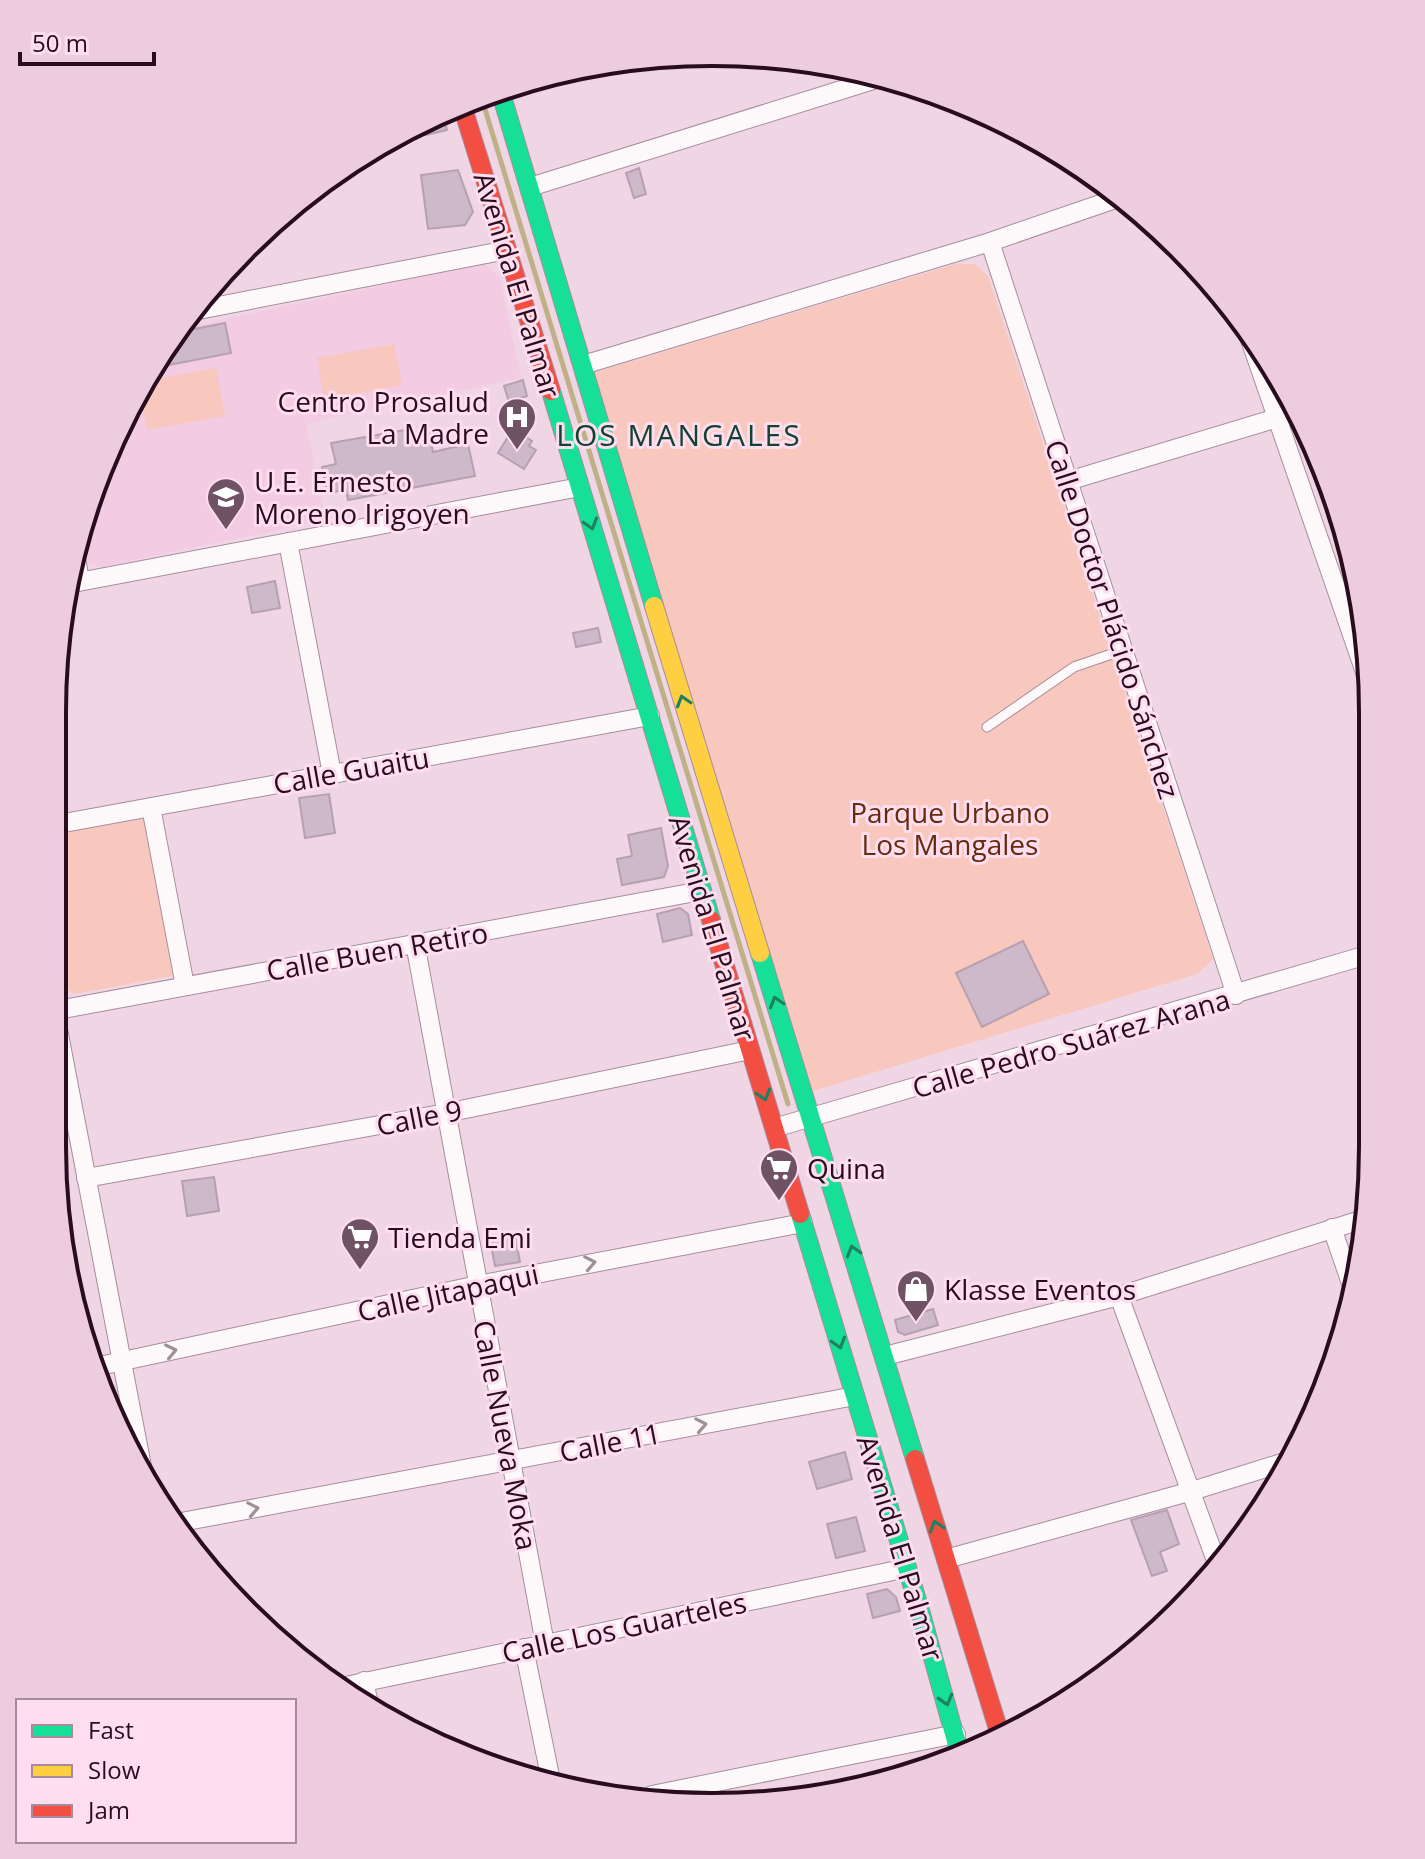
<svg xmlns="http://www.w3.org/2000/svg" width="1425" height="1859" font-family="'Open Sans',sans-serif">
<rect width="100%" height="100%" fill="#f0d6e5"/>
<!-- built -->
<polygon fill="#f3cbe2" points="485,264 500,278 521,378 306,424 326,520 101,567 88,563 81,524 120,421 177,329"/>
<!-- green -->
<g fill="#f8c7bd">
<polygon points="956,264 975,264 988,276 1213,959 1197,974 813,1091 592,373"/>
<polygon points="394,344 402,385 324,400 317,358"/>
<polygon points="216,368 225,416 147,430 139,389 144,381"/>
<polygon points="147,817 177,975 74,994 62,985 53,930 53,835"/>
</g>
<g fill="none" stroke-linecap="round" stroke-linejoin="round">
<!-- stream -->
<polyline stroke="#beb186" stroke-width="5" points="481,96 788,1104"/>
</g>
<!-- building -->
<g fill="#ceb9ca" stroke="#b6a0b2" stroke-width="2">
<polygon points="442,112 447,130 426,135 422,122"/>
<polygon points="639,168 646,194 634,198 626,173"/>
<polygon points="458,170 473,212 465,225 428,229 421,175"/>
<polygon points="225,323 231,353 153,368 174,333"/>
<polygon points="523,380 527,396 509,402 504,386"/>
<polygon points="411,429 412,434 429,433 433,452 468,444 475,476 348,500 346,490 327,493 322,467 336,464 331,443"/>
<polygon points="511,432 518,437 520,433 532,441 529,446 536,450 524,469 498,453"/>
<polygon points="275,581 280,608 252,613 247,587"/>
<polygon points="598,628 601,642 576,647 573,633"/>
<polygon points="329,794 335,833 305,838 299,798"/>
<polygon points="661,828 668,866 664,877 622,885 617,859 632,856 628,835"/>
<polygon points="680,908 688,914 692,935 663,942 657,914"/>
<polygon points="1023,941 1049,994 982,1027 956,973"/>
<polygon points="214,1177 219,1211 187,1216 182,1181"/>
<polygon points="515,1235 520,1262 495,1266 490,1240"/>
<polygon points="933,1309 938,1325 905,1335 898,1332 895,1320"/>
<polygon points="845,1452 852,1479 817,1489 809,1462"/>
<polygon points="1167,1510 1179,1544 1160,1552 1167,1571 1152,1576 1131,1520"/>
<polygon points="856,1517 865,1551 836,1558 827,1524"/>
<polygon points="887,1589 896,1597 900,1611 873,1618 867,1594"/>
</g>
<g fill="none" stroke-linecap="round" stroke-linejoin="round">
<!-- lane casing -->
<g stroke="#a68d9c" stroke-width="11">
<polyline id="lane" points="987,727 1074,667 1123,650"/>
</g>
<!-- street casing -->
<g stroke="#a68d9c" stroke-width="20">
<g id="street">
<polyline points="530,187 883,77"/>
<polyline points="990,242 1236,995"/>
<polyline points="188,312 507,250"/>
<polyline points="1245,325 1367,678"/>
<polyline points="583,365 990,242 1121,197"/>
<polyline points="1068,481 1277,418 1296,415"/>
<polyline points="288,542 332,774"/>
<polyline points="74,547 80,581"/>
<polyline points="68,584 580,487"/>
<polyline points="151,807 185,986"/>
<polyline points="53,825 650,716"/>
<polyline points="415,943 545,1644"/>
<polyline points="52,998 145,1482"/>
<polyline points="52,1011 701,891"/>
<polyline points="774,1128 1367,955"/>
<polyline points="86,1178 446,1113 750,1050"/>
<polyline points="1332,1228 1354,1292"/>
<polyline points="1119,1296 1218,1566"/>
<polyline points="885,1356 1119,1296 1367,1218"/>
<polyline points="95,1367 478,1285 803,1223"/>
<polyline points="176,1523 855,1396"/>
<polyline points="946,1559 1192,1491 1288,1461"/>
<polyline points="524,1648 552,1786"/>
<polyline points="364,1681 370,1709"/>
<polyline points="341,1687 907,1568"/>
<polyline points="652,1795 956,1734"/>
</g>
</g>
<!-- fast casing -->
<g stroke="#a68d9c" stroke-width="20">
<g id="fast">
<polyline points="500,90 654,606"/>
<polyline points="551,391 711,920"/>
<polyline points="760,953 915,1459"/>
<polyline points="800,1214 919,1607 960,1755"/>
</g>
</g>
<!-- slow casing -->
<g stroke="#a68d9c" stroke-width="20">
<polyline id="slow" points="654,606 760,953"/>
</g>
<!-- jam casing -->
<g stroke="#a68d9c" stroke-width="20">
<g id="jam">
<polyline points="461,102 551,391"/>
<polyline points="711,920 800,1214"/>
<polyline points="915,1459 1000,1735"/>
</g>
</g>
<!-- lane -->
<use href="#lane" stroke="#fdf9fb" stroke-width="9"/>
<!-- street -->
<use href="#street" stroke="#fdf9fb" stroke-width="18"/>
<!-- fast -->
<use href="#fast" stroke="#16e098" stroke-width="18"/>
<!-- slow -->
<use href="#slow" stroke="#ffcf43" stroke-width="18"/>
<!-- jam -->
<use href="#jam" stroke="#f24e42" stroke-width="18"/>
</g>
<!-- one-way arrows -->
<defs><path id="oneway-chevron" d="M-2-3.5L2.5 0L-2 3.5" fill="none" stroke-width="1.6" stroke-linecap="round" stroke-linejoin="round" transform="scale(2)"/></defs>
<g stroke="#1f8162">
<use href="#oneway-chevron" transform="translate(591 524) rotate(73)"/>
<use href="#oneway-chevron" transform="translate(683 701) rotate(-107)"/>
<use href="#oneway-chevron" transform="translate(776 1002) rotate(-107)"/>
<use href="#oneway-chevron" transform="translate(764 1095) rotate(73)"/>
<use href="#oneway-chevron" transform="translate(853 1251) rotate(-107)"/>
<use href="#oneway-chevron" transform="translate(839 1343) rotate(73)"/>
<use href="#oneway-chevron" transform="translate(936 1526) rotate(-107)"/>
<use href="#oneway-chevron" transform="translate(946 1700) rotate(74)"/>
</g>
<g stroke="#9e8f98">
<use href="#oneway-chevron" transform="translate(590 1263) rotate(-11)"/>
<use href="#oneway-chevron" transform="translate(171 1351) rotate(-12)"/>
<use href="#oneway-chevron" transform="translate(701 1425) rotate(-11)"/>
<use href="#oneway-chevron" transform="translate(253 1509) rotate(-11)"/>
</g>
<!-- icons -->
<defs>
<g id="hospital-pin" transform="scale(2)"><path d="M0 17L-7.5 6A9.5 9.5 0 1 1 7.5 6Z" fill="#6f5364" stroke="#feddef"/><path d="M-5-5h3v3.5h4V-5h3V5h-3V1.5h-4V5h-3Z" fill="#fff"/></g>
<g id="school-pin" transform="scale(2)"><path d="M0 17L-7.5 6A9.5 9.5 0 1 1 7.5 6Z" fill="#6f5364" stroke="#feddef"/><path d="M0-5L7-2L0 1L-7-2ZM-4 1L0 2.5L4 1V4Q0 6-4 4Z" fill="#fff"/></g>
<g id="supermarket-pin" transform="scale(2)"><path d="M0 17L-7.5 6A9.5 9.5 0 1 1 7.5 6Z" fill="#6f5364" stroke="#feddef"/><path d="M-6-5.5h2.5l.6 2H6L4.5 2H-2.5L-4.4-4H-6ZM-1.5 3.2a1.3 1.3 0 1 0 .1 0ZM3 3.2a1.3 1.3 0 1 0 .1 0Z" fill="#fff"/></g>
<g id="shop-pin" transform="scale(2)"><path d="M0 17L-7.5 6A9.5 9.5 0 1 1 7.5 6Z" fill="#6f5364" stroke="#feddef"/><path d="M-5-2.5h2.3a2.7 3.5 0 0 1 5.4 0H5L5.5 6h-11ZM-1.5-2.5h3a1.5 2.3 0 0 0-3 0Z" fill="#fff"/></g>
</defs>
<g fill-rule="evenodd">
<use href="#hospital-pin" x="517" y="417"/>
<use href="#school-pin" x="226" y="497"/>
<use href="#supermarket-pin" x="779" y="1168"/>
<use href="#supermarket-pin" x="360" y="1237"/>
<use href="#shop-pin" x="916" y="1289"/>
</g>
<g text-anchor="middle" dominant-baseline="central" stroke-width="6" stroke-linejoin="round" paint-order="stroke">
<!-- street labels -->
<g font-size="28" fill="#290d1f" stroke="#feddef">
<text transform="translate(518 285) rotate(73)">Avenida El Palmar</text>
<text transform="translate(1113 619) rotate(72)">Calle Doctor Plácido Sánchez</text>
<text transform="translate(351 770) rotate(-10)">Calle Guaitu</text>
<text transform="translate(713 928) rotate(73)">Avenida El Palmar</text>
<text transform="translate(377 951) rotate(-10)">Calle Buen Retiro</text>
<text transform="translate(1071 1043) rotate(-16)">Calle Pedro Suárez Arana</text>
<text transform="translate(419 1117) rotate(-11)">Calle 9</text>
<text transform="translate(448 1292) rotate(-12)">Calle Jitapaqui</text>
<text transform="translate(506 1435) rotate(79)">Calle Nueva Moka</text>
<text transform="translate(610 1442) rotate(-11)">Calle 11</text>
<text transform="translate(901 1548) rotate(73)">Avenida El Palmar</text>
<text transform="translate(624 1627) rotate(-12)">Calle Los Guarteles</text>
</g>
<!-- poi labels -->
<g font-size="28" fill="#290d1f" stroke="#feddef" text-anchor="start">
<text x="489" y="401" text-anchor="end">Centro Prosalud<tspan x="489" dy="32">La Madre</tspan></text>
<text x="254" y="481">U.E. Ernesto<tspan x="254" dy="32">Moreno Irigoyen</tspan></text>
<text x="807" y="1168">Quina</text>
<text x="388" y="1237">Tienda Emi</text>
<text x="944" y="1289">Klasse Eventos</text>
</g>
<!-- park labels -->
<g font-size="28" fill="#662a0c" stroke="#feddef">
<text x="950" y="812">Parque Urbano<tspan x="950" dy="32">Los Mangales</tspan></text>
</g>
<!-- neighbourhood labels -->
<g font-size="30" letter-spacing="2" fill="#13422f" stroke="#feddef">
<text x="679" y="434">LOS MANGALES</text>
</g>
</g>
<!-- crop -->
<path d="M0 0H1425V1859H0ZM712 66H713A646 646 0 0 1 1359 712V1147A646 646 0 0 1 713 1793H712A646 646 0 0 1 66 1147V712A646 646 0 0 1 712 66Z" fill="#edccde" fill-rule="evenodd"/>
<path fill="none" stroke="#290d1f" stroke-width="4" d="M712 66H713A646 646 0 0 1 1359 712V1147A646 646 0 0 1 713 1793H712A646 646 0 0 1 66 1147V712A646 646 0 0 1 712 66Z"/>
<!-- legend -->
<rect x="16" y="1699" width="280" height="144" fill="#feddef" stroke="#a98a9c" stroke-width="2"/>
<rect x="32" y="1725" width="40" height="12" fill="#16e098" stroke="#a98a9c" stroke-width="2"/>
<text x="88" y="1739" font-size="24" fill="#290d1f">Fast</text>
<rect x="32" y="1765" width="40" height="12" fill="#ffcf43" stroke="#a98a9c" stroke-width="2"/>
<text x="88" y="1779" font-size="24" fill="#290d1f">Slow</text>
<rect x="32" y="1805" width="40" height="12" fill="#f24e42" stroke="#a98a9c" stroke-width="2"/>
<text x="88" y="1819" font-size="24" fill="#290d1f">Jam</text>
<!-- scale -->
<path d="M20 52v12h134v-12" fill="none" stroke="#290d1f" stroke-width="4"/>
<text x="32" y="52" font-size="24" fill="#290d1f" stroke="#feddef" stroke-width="6" paint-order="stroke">50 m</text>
</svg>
